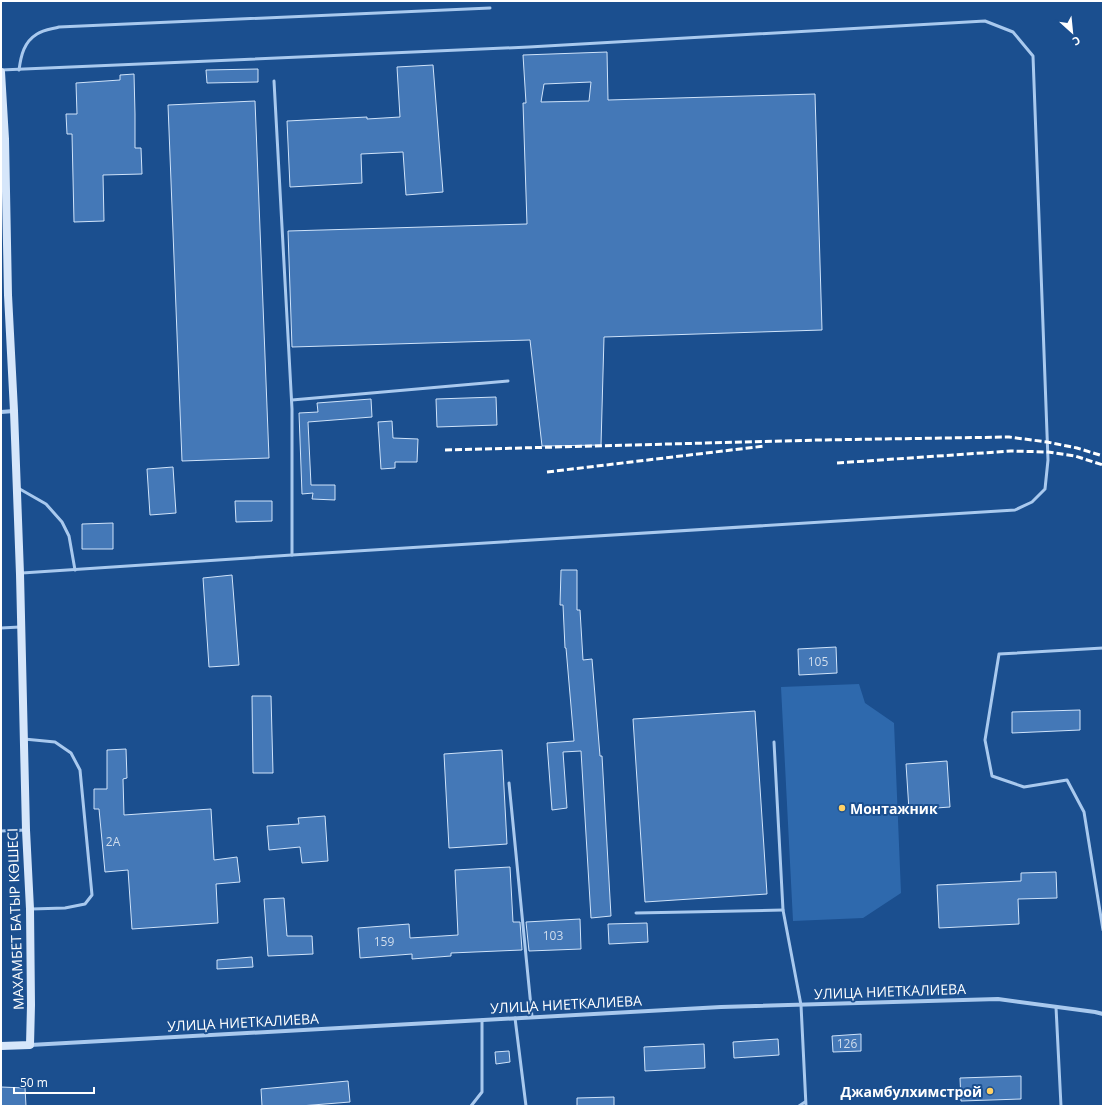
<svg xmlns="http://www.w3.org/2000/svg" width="1104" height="1107" font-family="'Open Sans',sans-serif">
<rect width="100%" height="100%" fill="#1b4f8f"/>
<!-- green -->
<polygon fill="#2e69ad" points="859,684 865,703 894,723 901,893 863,918 793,921 781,687"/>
<!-- building -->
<g fill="#4478b7" stroke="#cfe3fa" fill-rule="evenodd">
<path d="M607,52L608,100L815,94L822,330L604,337L601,445L542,446L530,340L292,347L288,231L527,224L523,103H526L523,55ZM591,82L589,101L541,102L544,84Z"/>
<polygon points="433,65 443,192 406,195 403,152 361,154 362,183 290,187 287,121 367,117 367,119 400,117 397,67"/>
<polygon points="258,69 258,82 207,83 206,70"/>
<polygon points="134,74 135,114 135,148 141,148 142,174 103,175 104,221 74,222 72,134 67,134 66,114 77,114 76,83 120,80 120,75"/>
<polygon points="255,101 269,458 182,461 168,105"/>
<polygon points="496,397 497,425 437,427 436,399"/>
<polygon points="371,399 372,417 308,422 311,485 335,485 335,500 312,499 313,493 302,494 299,413 318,412 317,403"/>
<polygon points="392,421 393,438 418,439 417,462 395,462 395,468 381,469 378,422"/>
<polygon points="173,467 176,513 150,515 147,469"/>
<polygon points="235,501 272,501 272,521 236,522"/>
<polygon points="113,523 113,549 82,549 82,524"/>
<polygon points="561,570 577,570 577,610 580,610 583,660 592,659 600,756 602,756 611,916 591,918 581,751 563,752 567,808 552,810 547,743 574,741 566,648 565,648 563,605 560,605"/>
<polygon points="232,575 239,665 209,667 203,578"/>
<polygon points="836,647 837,673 799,675 798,649"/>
<polygon points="252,696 271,696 273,773 253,773"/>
<polygon points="1080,710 1080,730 1012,733 1012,712"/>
<polygon points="755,711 767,894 645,902 633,719"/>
<polygon points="126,749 127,778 123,779 124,815 211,809 214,860 237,857 240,882 216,884 218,923 132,929 128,870 105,872 99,809 94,809 94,789 107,789 107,750"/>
<polygon points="502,750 507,844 449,848 444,754"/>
<polygon points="947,761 950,807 909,810 906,764"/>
<polygon points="325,816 328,861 302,863 300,847 269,850 267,826 299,824 298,818"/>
<polygon points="510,867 513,922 520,922 522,950 451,953 451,956 412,959 412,954 360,958 358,928 409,924 410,938 458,935 455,870"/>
<polygon points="1056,872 1057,898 1018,899 1019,924 939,928 937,885 1021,881 1021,873"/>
<polygon points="284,898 287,936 312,936 313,954 268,956 264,899"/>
<polygon points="580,919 581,949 529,951 526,922"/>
<polygon points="647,923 648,942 609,944 608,924"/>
<polygon points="252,957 253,967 217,969 217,960"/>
<polygon points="861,1034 861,1051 833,1052 832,1036"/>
<polygon points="778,1039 779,1055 734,1058 733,1042"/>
<polygon points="704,1044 705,1068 645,1071 644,1047"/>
<polygon points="509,1051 510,1062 496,1064 495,1052"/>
<polygon points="1021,1076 1021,1099 961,1101 960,1078"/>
<polygon points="348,1081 350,1102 300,1106 262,1106 261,1089"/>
<polygon points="1,1087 25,1088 26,1106 1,1106"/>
<polygon points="614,1097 614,1106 577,1106 577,1098"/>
</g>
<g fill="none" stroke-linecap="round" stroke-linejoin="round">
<!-- lane -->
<g stroke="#a9c9ee" stroke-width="3">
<polyline points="1,70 529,47 985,21 1013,32 1033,56 1048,460 1045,489 1032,502 1015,510 292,555 22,573"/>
<path d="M19,70C21,55 24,42 37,34C43,30 52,29 59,27L490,8"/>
<polyline points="274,81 292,409 292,555"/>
<polyline points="292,400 508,381"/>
<polyline points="18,488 46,504 62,522 69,536 75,570"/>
<polyline points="1,628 20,627"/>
<polyline points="1103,648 999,654 985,740 992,776 1024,787 1067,780 1084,812 1103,930"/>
<polyline points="24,739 55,742 71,753 80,770 92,895 85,904 65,908 31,909"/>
<polyline points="774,742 783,910 801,1005 806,1106"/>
<polyline points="509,783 532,1017"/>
<polyline points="1,831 26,830"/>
<polyline points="636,913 783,910"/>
<polyline points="1056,1007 1061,1106"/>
<polyline points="515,1018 526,1106"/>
<polyline points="471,1106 482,1092 482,1020"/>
<polyline points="799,1106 805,1102"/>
</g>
<!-- street -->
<g stroke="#a9c9ee" stroke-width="4">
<polyline points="1,412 14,411"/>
<polyline points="30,1045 721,1007 998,999 1095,1012 1103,1014"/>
</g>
<!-- secondary -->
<polyline stroke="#d6e6fa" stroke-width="8" points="1,72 5,139 8,295 14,411 20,574 26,830 30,909 31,1005 30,1045 1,1046"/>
<!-- rail -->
<g stroke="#fff" stroke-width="3" stroke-dasharray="7 3" stroke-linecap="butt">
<polyline points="445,450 819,440 1009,437 1047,442 1077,448 1103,456"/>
<polyline points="837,463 1011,451 1048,452 1075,456 1103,465"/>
<polyline points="547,472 765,446"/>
</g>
</g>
<!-- markers -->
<g fill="#ffd166" stroke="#1b4f8f" stroke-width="1.5">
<circle cx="842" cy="808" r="4"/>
<circle cx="990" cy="1091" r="4"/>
</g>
<g text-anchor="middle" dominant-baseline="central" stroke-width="4" stroke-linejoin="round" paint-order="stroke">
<!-- number labels -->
<g font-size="12" fill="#d0dded">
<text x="818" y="661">105</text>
<text x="113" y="841">2А</text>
<text x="553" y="935">103</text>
<text x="384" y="941">159</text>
<text x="847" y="1043">126</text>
</g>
<!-- poi labels -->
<g font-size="14" font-weight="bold" fill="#fff" stroke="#1b4f8f" text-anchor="start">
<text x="850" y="808">Монтажник</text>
<text x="982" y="1091" text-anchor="end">Джамбулхимстрой</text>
</g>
<!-- street labels -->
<g font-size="14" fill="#fff" stroke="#1b4f8f">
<text transform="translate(15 919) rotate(-92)">МАХАМБЕТ БАТЫР КӨШЕСІ</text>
<text transform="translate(890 991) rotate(-2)">УЛИЦА НИЕТКАЛИЕВА</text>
<text transform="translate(566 1004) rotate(-3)">УЛИЦА НИЕТКАЛИЕВА</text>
<text transform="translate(243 1022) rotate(-3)">УЛИЦА НИЕТКАЛИЕВА</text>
</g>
</g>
<!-- border -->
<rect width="1104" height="1107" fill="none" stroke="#ffffff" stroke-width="4"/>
<!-- north arrow -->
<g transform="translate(1072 32) rotate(153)" stroke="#1b4f8f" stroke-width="3" paint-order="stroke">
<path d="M0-3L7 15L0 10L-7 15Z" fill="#ffffff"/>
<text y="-6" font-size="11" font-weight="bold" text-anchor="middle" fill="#ffffff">С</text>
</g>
<!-- scale -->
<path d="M14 1087v6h80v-6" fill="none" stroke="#ffffff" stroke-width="2"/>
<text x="20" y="1087" font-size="12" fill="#ffffff" stroke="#1b4f8f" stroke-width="3" paint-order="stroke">50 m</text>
</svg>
